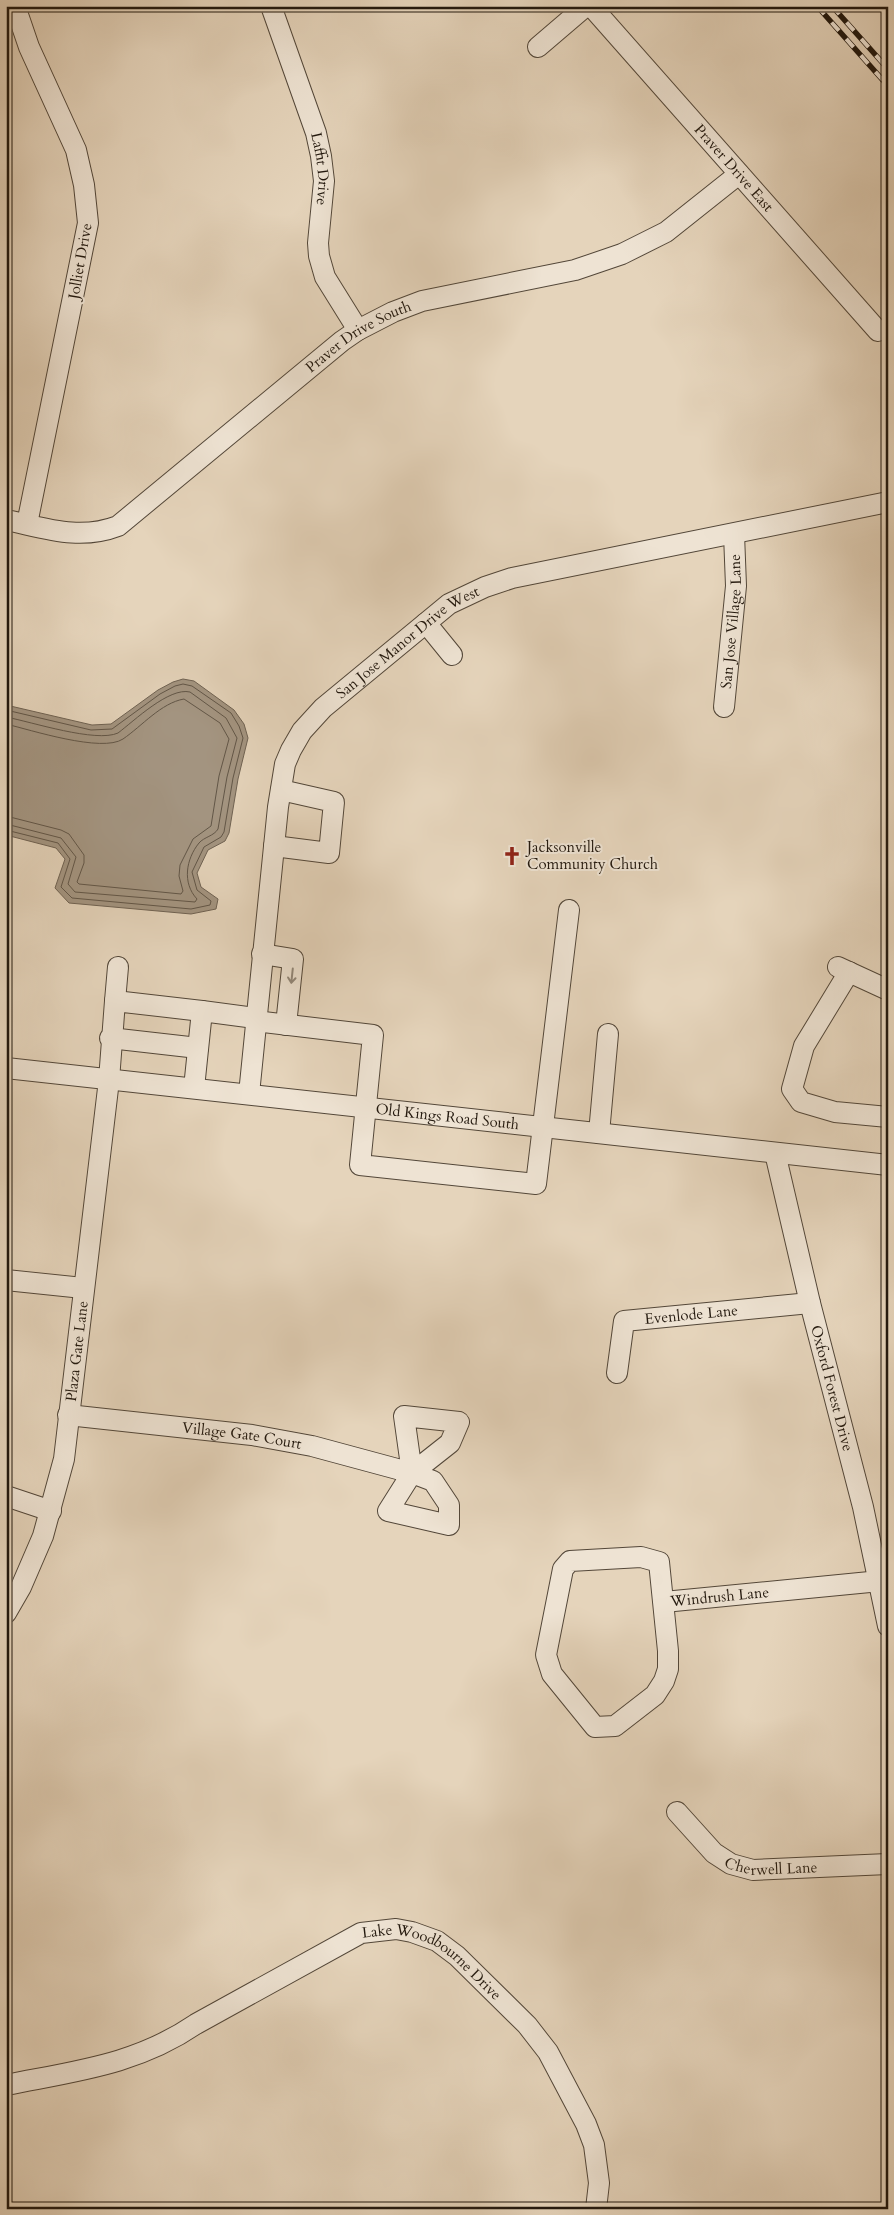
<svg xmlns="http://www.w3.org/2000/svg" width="894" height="2215" font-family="Cardo,serif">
<rect width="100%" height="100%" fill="#e5d4bb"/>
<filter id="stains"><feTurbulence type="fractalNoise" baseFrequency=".004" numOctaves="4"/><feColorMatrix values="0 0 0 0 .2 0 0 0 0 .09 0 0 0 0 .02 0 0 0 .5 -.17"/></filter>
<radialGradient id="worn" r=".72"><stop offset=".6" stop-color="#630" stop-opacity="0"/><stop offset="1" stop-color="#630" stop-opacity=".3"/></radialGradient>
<!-- water -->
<polygon fill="#a39480" stroke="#6f6252" points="183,679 194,681 234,710 244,724 248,738 238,779 229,833 225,841 208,850 197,873 201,887 218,899 216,909 191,914 69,903 55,888 65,859 56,848 6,835 6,705 92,725 111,724 158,690 173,682"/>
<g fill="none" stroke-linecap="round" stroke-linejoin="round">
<!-- shore -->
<g stroke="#625647" stroke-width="1">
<polyline points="6,710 91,730 112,729 160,694 175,686 183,684 192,686 231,713 239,726 243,738 233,778 224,832 221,837 204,847 192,872 197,890 211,901 210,905 191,909 72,898 61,887 70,859 58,843 6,830"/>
<path d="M6,717C32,722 96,743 118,733C134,721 169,687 190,692L226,718L237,738L227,777L218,829C214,836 204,837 199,843C186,859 182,883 197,899L195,902L75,892L68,884L76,857L61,838L6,824"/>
<path d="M6,724C31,730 102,753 123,739C142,726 161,703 184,699L220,723L229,739L219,776L211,826L193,839L180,865L179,876L183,891L181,894L79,884L77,882L84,863V855L69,834L61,830L6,816"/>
</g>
<!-- minor casing -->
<g stroke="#534739" stroke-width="22">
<g id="minor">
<polyline points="15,6 29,47 76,150 84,185 88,223 27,524"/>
<path id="s1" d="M271,6L316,133L321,156L324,181L318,243L319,256L325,277L358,330"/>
<path id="s2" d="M591,6L878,331"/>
<polyline points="538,47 586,6"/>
<path id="s3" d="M6,520C45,528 79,541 118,526L342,341L358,330L393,312L422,301L575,270L622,254L666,232L739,174"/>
<polyline points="426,623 452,655"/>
<path id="s4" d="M724,707L736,586L734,534"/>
<polyline points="274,846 329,853 334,802 281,790"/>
<polyline points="262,954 293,959 286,1025"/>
<polyline points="838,967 888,990"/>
<polyline points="849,972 804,1046 792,1089 801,1102 835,1112 888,1117"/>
<polyline points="115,1001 118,967"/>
<polyline points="255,1021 373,1035 360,1165 536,1184 569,910"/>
<polyline points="110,1038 198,1048"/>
<path id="s5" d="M6,1068L888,1165"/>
<polyline points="194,1088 202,1011 255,1018"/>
<path id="s6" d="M249,1094L278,807L285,764L291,750L302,731L323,708L449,604L485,587L512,578L888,502"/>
<polyline points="599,1133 608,1034"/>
<path id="s7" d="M775,1153L810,1303L863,1507L888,1626"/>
<polyline points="6,1280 83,1288"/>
<path id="s8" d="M617,1373L624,1321L810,1303"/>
<path id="s9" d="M68,1415L252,1435L312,1446L412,1473L433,1481L449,1505V1525L388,1511L412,1473L450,1443L459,1422L404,1416L412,1473"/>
<polyline points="6,1496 51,1511"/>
<polygon points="641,1557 659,1562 668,1651 668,1669 664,1681 655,1695 615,1726 595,1727 552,1674 546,1655 563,1569 570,1561"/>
<path id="s10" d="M664,1602L880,1581"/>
<path id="s11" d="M6,1613L21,1587L43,1536L64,1459L109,1080L115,1001L202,1011"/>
<path id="s12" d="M677,1812L714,1853L731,1864L753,1870L888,1864"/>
<path id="s13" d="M6,2085C75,2071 136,2065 196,2024L361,1933L396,1929L412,1932L437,1941L457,1956L527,2025L548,2052L586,2124L594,2145L599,2183L596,2209"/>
</g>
</g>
<!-- minor -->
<use href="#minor" stroke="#eee3d3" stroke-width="20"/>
<!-- rail casing -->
<g stroke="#22180e" stroke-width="5.5">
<g id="rail">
<polyline points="817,6 888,86"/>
<polyline points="832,6 888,69"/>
</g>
</g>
<!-- rail -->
<use href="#rail" stroke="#eee3d3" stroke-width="4" stroke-dasharray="11" stroke-linecap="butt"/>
</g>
<!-- one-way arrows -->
<defs><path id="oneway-shaft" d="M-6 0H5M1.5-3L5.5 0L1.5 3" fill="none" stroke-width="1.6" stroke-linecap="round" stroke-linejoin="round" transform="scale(1.25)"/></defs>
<use stroke="#92887a" href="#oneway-shaft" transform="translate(292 976) rotate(96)"/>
<!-- icons -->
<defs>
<g id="church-bare" transform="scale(1.5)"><path d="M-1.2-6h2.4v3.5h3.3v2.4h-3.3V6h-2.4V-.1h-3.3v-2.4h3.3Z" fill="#8f2418" stroke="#eee3d3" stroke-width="2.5" paint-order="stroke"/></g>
</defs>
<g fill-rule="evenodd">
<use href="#church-bare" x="512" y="856"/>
</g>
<g text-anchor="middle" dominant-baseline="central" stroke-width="4" stroke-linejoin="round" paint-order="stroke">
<!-- street labels -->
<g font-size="15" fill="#22180e" stroke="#eee3d3">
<text stroke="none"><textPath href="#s2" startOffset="216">Praver Drive East</textPath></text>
<text stroke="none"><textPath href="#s1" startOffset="171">Laffit Drive</textPath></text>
<text transform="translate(80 261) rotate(-80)">Jolliet Drive</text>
<text stroke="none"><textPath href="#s3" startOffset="421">Praver Drive South</textPath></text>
<text stroke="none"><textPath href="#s4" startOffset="86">San Jose Village Lane</textPath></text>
<text stroke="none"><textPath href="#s6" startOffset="508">San Jose Manor Drive West</textPath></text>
<text stroke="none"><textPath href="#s5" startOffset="444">Old Kings Road South</textPath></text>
<text stroke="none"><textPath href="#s8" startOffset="120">Evenlode Lane</textPath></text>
<text stroke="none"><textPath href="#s11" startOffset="274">Plaza Gate Lane</textPath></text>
<text stroke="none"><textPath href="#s7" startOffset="242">Oxford Forest Drive</textPath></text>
<text stroke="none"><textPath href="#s9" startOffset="175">Village Gate Court</textPath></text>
<text stroke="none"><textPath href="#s10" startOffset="56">Windrush Lane</textPath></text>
<text stroke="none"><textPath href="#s12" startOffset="116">Cherwell Lane</textPath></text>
<text stroke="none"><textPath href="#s13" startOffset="471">Lake Woodbourne Drive</textPath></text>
</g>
<!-- poi labels -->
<g font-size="15" fill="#22180e" stroke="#eee3d3" text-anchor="start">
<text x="527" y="847">Jacksonville<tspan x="527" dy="17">Community Church</tspan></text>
</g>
</g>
<!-- margin -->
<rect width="894" height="2215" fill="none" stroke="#e5d4bb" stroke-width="25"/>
<rect x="8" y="8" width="879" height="2200" fill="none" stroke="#22180e" stroke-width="2.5"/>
<rect x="12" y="12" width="869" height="2190" fill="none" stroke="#22180e"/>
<rect width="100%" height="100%" filter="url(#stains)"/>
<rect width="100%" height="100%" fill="url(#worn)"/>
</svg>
